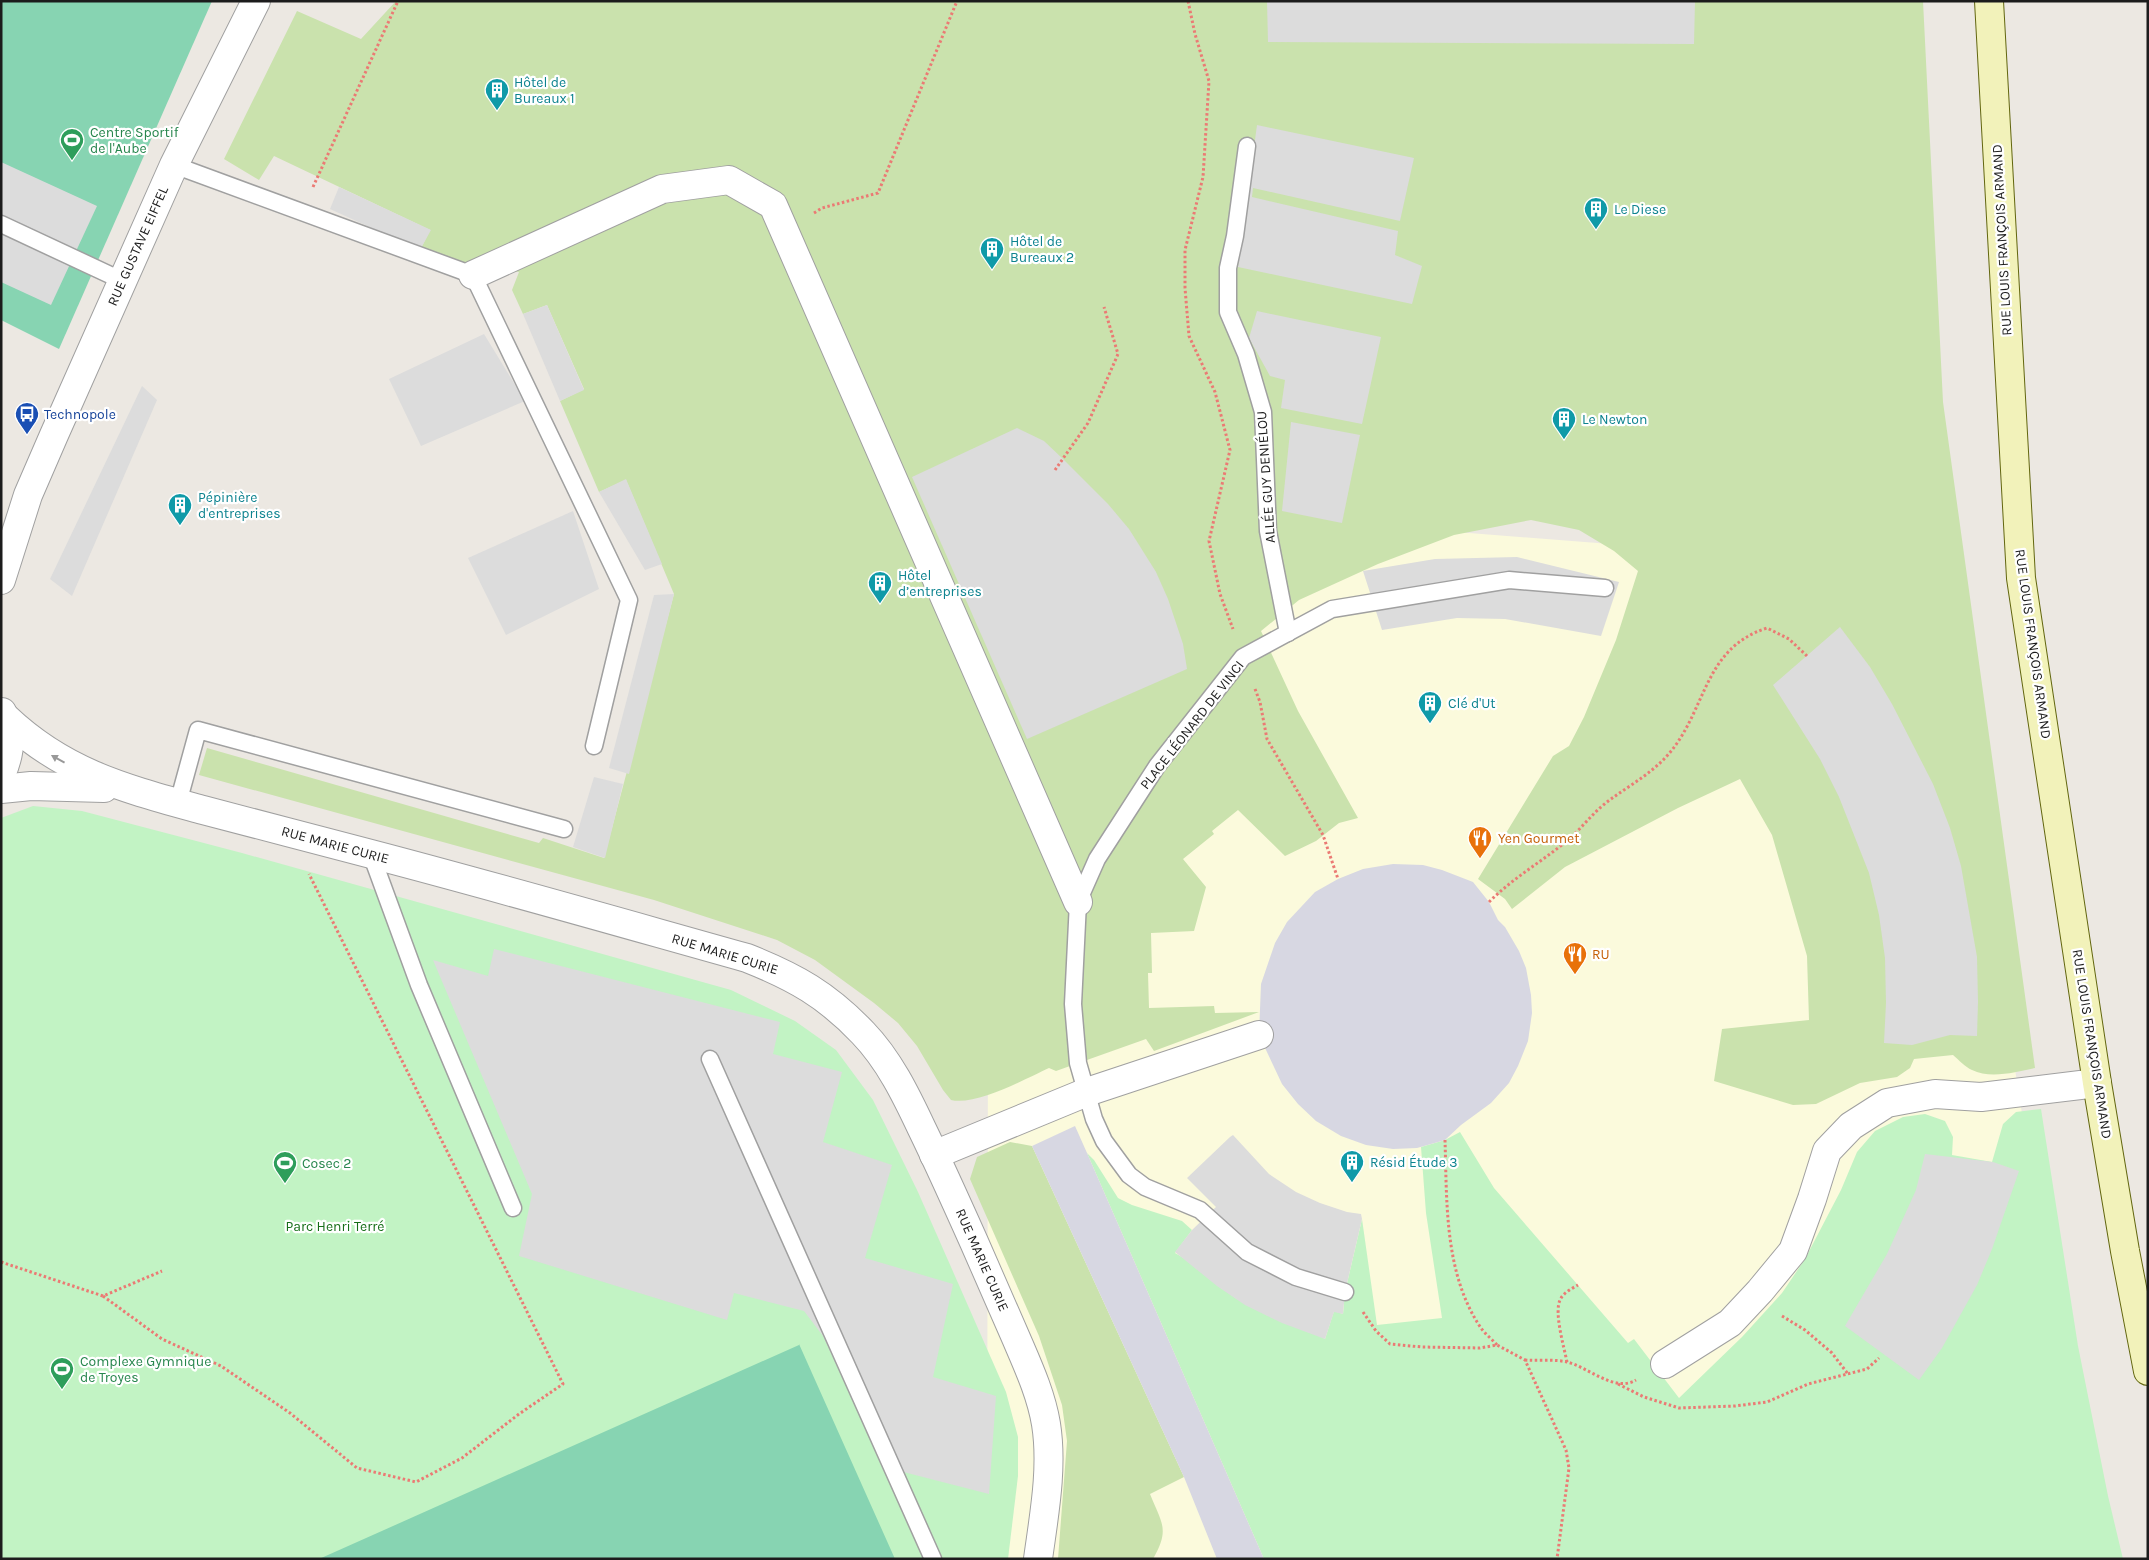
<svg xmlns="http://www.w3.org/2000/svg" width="2149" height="1560" font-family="Karla,sans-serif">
<rect width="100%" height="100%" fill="#ece8e2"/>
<!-- education -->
<polygon fill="#fbfadc" points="1393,527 1674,549 1951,666 2080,1479 2101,1559 987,1559 988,1025 1259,598"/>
<!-- grass -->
<g fill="#cae2ad">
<path d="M396,1H1923L1943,402L2035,1068C2017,1072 1990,1079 1972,1070C1965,1067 1959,1060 1953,1055L1914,1059L1910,1068L1897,1077L1860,1083L1816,1104L1793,1105L1714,1081L1722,1029L1809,1020L1807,956L1772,835L1740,779L1678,808L1565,867L1512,909L1505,899L1478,879L1553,756L1569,746L1584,717L1616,640L1638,571L1614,551L1579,530L1531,520L1454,535L1378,564L1299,600L1261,631L1298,711L1358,818L1339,823L1316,841L1285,856L1238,810L1212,831L1214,834L1183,859L1206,887L1194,931L1151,933L1152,973H1148L1149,1008L1214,1006L1215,1013L1259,1012L1154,1051L1146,1039L1056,1071L1049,1068C1025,1079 976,1106 951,1100L943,1090L917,1046L898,1023L874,1003L815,960L777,940L654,900L199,775L207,748L539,843L543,838L604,858L674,594L626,480L599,492L560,401L584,389L547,305L523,314L512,290L519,272L450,260L420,250L430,230L274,156L259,180L224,159L297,11L361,39Z"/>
<path d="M1010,1142L1032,1146L1184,1477L1150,1494C1162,1524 1170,1529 1153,1559H1058L1067,1441L1062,1405L1039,1336L970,1179L977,1157Z"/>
</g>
<!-- park -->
<g fill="#c2f3c4">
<polygon points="33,806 82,811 242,853 731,990 795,1021 836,1050 873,1100 918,1192 1006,1392 1018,1437 1018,1476 1008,1559 1,1559 1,818"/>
<polygon points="2041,1109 2078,1346 2108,1496 2123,1559 1264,1559 1087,1153 1094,1160 1118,1198 1132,1205 1182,1221 1192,1230 1175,1253 1325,1339 1334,1311 1343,1314 1345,1292 1362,1219 1377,1325 1442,1318 1426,1213 1421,1147 1445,1140 1460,1132 1494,1188 1628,1343 1634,1339 1679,1398 1742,1337 1782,1293 1805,1259 1841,1190 1857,1152 1875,1131 1903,1117 1925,1114 1945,1121 1953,1137 1952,1155 1992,1162 2003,1124 2016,1112"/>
</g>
<!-- pitch -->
<g fill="#87d4b2">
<polygon points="1,1 212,1 59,349 1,320"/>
<polygon points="799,1344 895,1559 319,1559 799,1345"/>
</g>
<!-- parking -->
<g fill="#dcdcdc">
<polygon points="1267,1 1695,1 1694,44 1268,42"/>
<polygon points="1257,125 1414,158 1400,221 1253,188 1252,197 1398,231 1395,255 1422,266 1412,304 1238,267"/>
<polygon points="1,162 97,206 51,305 1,282"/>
<polygon points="339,187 431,230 420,250 330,209"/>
<polygon points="547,305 584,390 560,401 523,314"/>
<polygon points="1257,311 1381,337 1362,424 1281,408 1285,380 1270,376 1249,338"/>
<polygon points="484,334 525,401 421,446 389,379"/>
<polygon points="142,386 157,400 72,596 50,579"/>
<polygon points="1291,422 1360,435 1342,523 1282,511"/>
<polygon points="1017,428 1044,441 1063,459 1108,504 1129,529 1156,572 1168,599 1183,644 1187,669 1027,739 912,477"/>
<polygon points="626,479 662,564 645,570 599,492"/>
<polygon points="573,511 599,589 506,635 468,558"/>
<polygon points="1517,557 1619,582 1601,636 1505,619 1457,618 1382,630 1363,571 1435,559"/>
<polygon points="674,594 629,774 609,768 654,595"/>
<polygon points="1840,627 1870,667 1892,704 1933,784 1950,828 1961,866 1977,957 1978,1002 1977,1036 1950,1035 1912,1045 1884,1043 1886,1003 1885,958 1879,915 1869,873 1839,797 1820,759 1773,685"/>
<polygon points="594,777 623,784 605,858 573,847"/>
<polygon points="494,949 780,1022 773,1054 842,1072 823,1142 892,1165 865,1258 953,1284 933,1377 996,1396 989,1494 884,1467 823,1336 804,1311 734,1293 727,1320 519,1256 532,1194 433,960 488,976"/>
<polygon points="1233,1135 1269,1174 1296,1192 1320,1203 1347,1212 1361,1214 1362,1219 1345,1292 1343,1314 1334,1312 1325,1339 1282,1323 1245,1305 1217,1286 1175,1252 1192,1230 1216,1207 1187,1178 1230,1137"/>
<polygon points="1925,1154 1993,1162 2019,1171 1992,1249 1977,1285 1942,1348 1919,1380 1845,1326 1887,1254 1916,1190"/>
</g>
<!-- plaza -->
<g fill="#d7d7e2">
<polygon points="1393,864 1423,865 1442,870 1473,882 1489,902 1498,920 1505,927 1519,951 1526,968 1531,995 1532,1013 1528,1041 1518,1066 1509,1083 1491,1103 1461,1125 1445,1140 1417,1148 1393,1149 1366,1145 1341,1136 1316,1121 1298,1104 1282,1084 1259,1035 1261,984 1275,943 1287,922 1315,892 1338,879 1363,869"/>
<polygon points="1075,1126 1087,1153 1264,1559 1217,1559 1184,1477 1032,1146"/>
</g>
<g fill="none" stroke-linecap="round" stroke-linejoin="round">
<!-- lane casing -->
<g stroke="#a0a0a0" stroke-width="19">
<g id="lane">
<polyline points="1247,146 1235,236 1228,268 1228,312 1246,354 1263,412 1268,531 1288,633"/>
<polyline points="174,165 473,275 629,600 594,746"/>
<polyline points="1,224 123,281"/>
<polyline points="178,803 198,730 564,829"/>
<polyline points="371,854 419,985 513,1208"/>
<polyline points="710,1059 933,1559"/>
<polyline points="1345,1292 1296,1277 1247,1252 1200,1210 1145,1187 1129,1175 1104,1141 1094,1119 1078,1063 1073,1004 1078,902 1097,859 1157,766 1243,657 1332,609 1509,580 1605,588"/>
</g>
</g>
<!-- street casing -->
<g stroke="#a0a0a0" stroke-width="30">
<g id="street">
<polyline points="473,275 662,189 729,180 773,205 1078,902"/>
<polyline points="1,580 28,495 54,435 174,165 256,1"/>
<path d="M6,718C65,774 127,789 203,810C259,825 315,839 371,854C497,887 622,923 747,958C795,977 827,995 863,1033C889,1060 906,1095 922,1129C940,1166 957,1204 974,1242C988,1274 1002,1306 1016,1338C1028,1366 1041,1394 1046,1424C1053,1468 1044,1515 1038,1559"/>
<path d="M1,775C10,754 14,732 2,712"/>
<polyline points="1,789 31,786 104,788"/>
<polyline points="934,1155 1087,1092 1259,1035"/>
<polyline points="1665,1364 1730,1323 1760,1291 1793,1251 1812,1199 1827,1151 1851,1126 1887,1103 1935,1094 1981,1097 2097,1083"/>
</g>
</g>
<!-- secondary casing -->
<g stroke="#62660f" stroke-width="30">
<polyline id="secondary" points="1989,1 2021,578 2097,1083 2125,1251 2148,1371"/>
</g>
<!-- path -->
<g stroke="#eb7a74" stroke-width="3" stroke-dasharray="2.5 2.5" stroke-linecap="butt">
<polyline points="1188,1 1195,34 1209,81 1203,177 1185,250 1185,288 1189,336 1215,392 1230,450 1209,541 1220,594 1233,629"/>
<polyline points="313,187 398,1"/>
<polyline points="814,213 822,208 878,193 957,1"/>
<polyline points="1055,470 1088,423 1118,354 1104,307"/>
<polyline points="1255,689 1260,702 1267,739 1323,835 1338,879"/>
<path d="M1489,902C1513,878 1541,862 1567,841C1582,828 1594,811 1611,799C1629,786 1650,774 1665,758C1707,714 1701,649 1767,628L1789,639L1807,656"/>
<path d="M1445,1140C1447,1202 1444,1274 1481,1328C1485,1334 1492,1339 1497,1345"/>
<polyline points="1,1262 103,1296 162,1271"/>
<polyline points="103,1296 162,1339 221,1366 290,1413 357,1468 416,1482 462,1458 519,1414 563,1384 309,874"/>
<polyline points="1363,1312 1376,1331 1390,1344 1422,1347 1480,1348 1497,1345 1525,1360 1566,1450 1569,1468 1557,1559"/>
<polyline points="1782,1316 1805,1330 1832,1353 1848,1374"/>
<path d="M1525,1360C1538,1361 1554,1359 1567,1362C1588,1367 1615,1393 1636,1380"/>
<path d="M1567,1362C1564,1347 1554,1313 1560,1300C1563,1293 1571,1289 1578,1285"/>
<polyline points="1618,1384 1644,1397 1679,1408 1735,1406 1767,1402 1808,1384 1867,1369 1879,1358"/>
</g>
<!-- lane -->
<use href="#lane" stroke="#fff" stroke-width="16"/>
<!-- street -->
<use href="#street" stroke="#fff" stroke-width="28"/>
<!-- secondary -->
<use href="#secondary" stroke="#f2f2ba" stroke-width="28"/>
</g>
<!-- one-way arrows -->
<defs><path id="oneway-solid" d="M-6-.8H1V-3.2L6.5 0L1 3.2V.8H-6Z" transform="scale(1.25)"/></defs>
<use fill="#999" href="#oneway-solid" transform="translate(58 759) rotate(-151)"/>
<!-- icons -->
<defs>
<g id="building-pin" transform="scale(1.25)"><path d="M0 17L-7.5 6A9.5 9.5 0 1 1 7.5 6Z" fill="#0f9aa8" stroke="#fff"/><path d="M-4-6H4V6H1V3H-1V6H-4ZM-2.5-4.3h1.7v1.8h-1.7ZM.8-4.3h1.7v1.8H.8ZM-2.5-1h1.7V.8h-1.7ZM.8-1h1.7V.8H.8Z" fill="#fff"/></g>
<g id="stadium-pin" transform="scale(1.25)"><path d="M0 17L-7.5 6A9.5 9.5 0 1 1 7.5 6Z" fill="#2e9e5b" stroke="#fff"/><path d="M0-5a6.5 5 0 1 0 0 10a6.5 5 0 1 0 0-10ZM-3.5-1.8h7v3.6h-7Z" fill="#fff"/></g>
<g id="bus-pin" transform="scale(1.25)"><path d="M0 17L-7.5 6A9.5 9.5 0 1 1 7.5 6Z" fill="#1a4fb4" stroke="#fff"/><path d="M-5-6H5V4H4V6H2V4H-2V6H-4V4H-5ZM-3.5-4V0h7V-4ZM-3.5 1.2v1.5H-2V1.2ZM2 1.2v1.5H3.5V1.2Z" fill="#fff"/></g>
<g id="restaurant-pin" transform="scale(1.25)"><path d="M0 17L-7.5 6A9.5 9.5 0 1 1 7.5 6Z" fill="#e8710a" stroke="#fff"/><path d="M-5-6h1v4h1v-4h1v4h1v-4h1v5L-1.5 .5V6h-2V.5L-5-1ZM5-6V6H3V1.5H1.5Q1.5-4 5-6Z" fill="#fff"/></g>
</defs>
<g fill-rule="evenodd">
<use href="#building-pin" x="497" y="90"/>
<use href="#stadium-pin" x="72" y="140"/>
<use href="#building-pin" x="1596" y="209"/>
<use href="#building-pin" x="992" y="249"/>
<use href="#bus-pin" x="27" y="414"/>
<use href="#building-pin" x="1564" y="419"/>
<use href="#building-pin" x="180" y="505"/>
<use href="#building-pin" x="880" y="583"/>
<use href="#building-pin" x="1430" y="703"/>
<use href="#restaurant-pin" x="1480" y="838"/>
<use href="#restaurant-pin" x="1575" y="954"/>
<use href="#building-pin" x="1352" y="1162"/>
<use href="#stadium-pin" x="285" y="1163"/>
<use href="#stadium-pin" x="62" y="1369"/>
</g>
<g text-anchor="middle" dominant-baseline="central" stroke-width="4.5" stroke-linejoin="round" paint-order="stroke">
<!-- culture labels -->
<g font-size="14" fill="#0d838f" stroke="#fff" text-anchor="start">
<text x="514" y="82">Hôtel de<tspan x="514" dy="16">Bureaux 1</tspan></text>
<text x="1614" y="209">Le Diese</text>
<text x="1010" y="241">Hôtel de<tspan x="1010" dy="16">Bureaux 2</tspan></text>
<text x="1582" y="419">Le Newton</text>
<text x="198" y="497">Pépinière<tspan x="198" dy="16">d'entreprises</tspan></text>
<text x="898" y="575">Hôtel<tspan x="898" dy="16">d’entreprises</tspan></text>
<text x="1448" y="703">Clé d'Ut</text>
<text x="1370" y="1162">Résid Étude 3</text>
</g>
<!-- leisure labels -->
<g font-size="14" fill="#27864d" stroke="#fff" text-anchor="start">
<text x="90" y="132">Centre Sportif<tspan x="90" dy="16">de l'Aube</tspan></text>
<text x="302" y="1163">Cosec 2</text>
<text x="80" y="1361">Complexe Gymnique<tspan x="80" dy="16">de Troyes</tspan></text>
</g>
<!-- street labels -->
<g font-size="14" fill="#1c1c1c" stroke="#fff">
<text transform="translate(2002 240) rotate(-93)">RUE LOUIS FRANÇOIS ARMAND</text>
<text transform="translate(138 246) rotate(-66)">RUE GUSTAVE EIFFEL</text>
<text transform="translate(1266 477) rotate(-94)">ALLÉE GUY DENIÉLOU</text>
<text transform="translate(2033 644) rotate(82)">RUE LOUIS FRANÇOIS ARMAND</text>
<text transform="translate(1192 725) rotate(-52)">PLACE LÉONARD DE VINCI</text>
<text transform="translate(335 845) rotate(15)">RUE MARIE CURIE</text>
<text transform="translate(725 954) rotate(17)">RUE MARIE CURIE</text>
<text transform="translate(2092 1044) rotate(81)">RUE LOUIS FRANÇOIS ARMAND</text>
<text transform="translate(982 1260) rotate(66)">RUE MARIE CURIE</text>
</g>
<!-- transit labels -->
<g font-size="14" fill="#164399" stroke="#fff" text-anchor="start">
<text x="44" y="414">Technopole</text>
</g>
<!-- food labels -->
<g font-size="14" fill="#c56008" stroke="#fff" text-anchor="start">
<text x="1498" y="838">Yen Gourmet</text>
<text x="1592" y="954">RU</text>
</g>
<!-- park labels -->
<g font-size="14" fill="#166e18" stroke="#fff">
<text x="335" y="1226">Parc Henri Terré</text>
</g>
</g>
<!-- border -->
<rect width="2149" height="1560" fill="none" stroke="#1c1c1c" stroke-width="5"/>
</svg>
